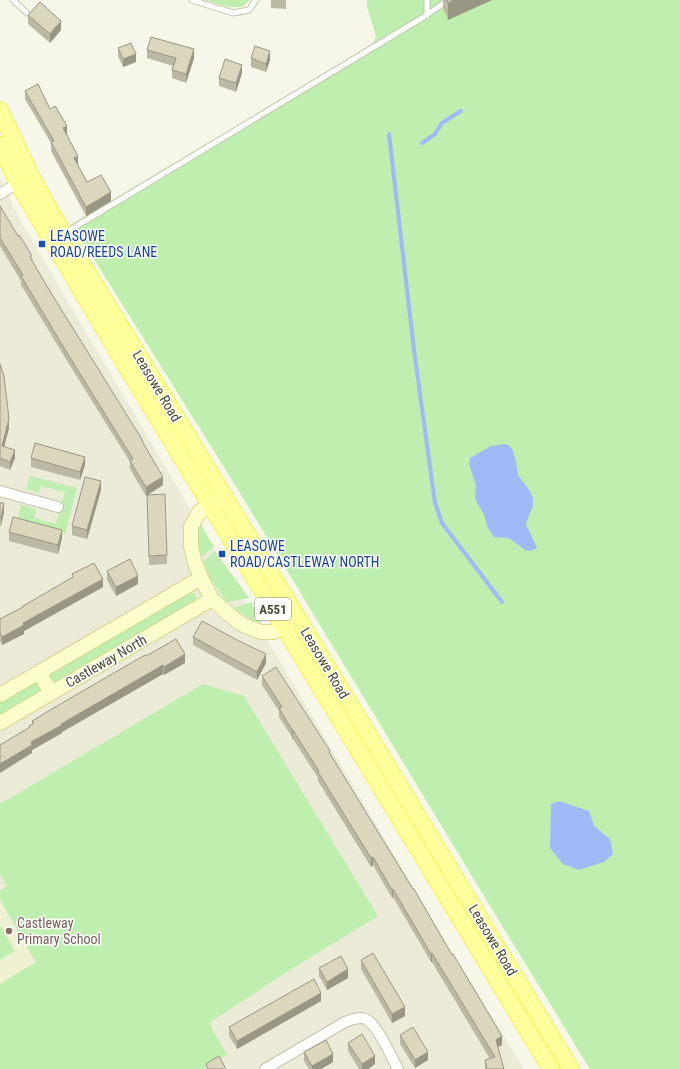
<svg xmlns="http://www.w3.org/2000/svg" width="680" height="1069" font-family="'Roboto Condensed',sans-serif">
<rect width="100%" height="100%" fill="#f6f6e9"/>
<!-- residential -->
<polygon fill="#ebebd7" points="0,178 21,222 440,933 524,1069 0,1069"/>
<!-- education -->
<polygon fill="#f0f1d2" points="0,900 36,963 0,984"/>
<!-- green -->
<g fill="#beefae">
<polygon points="205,0 250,0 242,7 228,7"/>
<polygon points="367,0 680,0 680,1069 590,1069 487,901 234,483 72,224 372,45 376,36 367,7"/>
<polygon points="30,476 77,488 65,534 17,522 21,505 36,509 34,518 56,524 65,492 41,486 39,493 26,489"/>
<polygon points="200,523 214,547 201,557 197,528"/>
<path d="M215,551C226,567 238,582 249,598L227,602L209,577L204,561Z"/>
<polygon points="188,591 195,594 196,599 194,603 58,683 52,680 50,675 52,671"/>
<polygon points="251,602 262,622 256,623 234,608"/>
<polygon points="33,682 39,682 41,687 38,693 0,716 0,701"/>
<polygon points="203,684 244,696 378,916 290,970 209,1023 227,1055 203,1069 0,1069 0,984 36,962 0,900 0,891 7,886 0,874 0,804"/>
<polygon points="0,925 15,951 0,960"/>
</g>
<!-- water -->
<g fill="#a0b9f9">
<polygon points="504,444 509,445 513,451 516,462 518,475 530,491 533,498 533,506 529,515 526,524 537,548 531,551 525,550 509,538 494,537 488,528 484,514 477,503 475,497 476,485 469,464 470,458 491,446"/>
<polygon points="559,801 589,811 594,826 610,839 613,854 604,862 579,870 563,864 550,848 551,804"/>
</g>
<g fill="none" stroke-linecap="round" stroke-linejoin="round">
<!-- stream -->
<g stroke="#a0b9f9" stroke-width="4">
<polyline points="389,134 414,350 435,503 442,523 502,602"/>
<polyline points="422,143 435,134 442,123 461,111"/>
</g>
<!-- lane casing -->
<g stroke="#c3c3ab" stroke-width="7">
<g id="lane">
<polyline points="13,0 27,13"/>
<polyline points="192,0 233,13 249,10 256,0"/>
<polyline points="427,15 448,0"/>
<polyline points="65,233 427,15 427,0"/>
</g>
</g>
<!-- street casing -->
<g stroke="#c3c3ab" stroke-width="12">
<g id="street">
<polyline points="0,194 22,180"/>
<polyline points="0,491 58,507"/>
<path d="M265,1069L345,1022C351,1020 360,1016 366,1019C378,1025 391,1057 398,1069"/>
</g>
</g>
<!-- secondary casing -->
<g stroke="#d5d892" stroke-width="16">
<g id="secondary">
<polyline points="224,496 199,512 191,527 191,546 195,563 201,578 212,599 226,612 241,624 261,632 274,632 293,620"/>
<polyline points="39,672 51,693"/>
<polyline points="0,695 201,578"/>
<polyline points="0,723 212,599"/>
</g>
</g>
<!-- primary casing -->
<g stroke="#f1f25c" stroke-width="18">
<g id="primary">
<polyline points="0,110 33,180 63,233 164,397 571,1069"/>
<polyline points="0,145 18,183 113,344 551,1069"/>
</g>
</g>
<!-- lane -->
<use href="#lane" stroke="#fff" stroke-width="5"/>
<!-- street -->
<use href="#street" stroke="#fff" stroke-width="10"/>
<!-- secondary -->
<use href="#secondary" stroke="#fcffcb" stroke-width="14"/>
<!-- primary -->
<use href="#primary" stroke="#fdff9a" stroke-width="16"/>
</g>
<!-- wall -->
<g fill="#bbb9a3">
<polygon points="271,0 286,0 286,9 271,8"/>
<polygon points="443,0 492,0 448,20 443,8"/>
<polygon points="28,15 61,30 50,43 28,24"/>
<polygon points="118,48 136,62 123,67 118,56"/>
<polygon points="147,50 194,58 186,83 172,78 172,70 173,66 147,58"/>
<polygon points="251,58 270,60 266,72 251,67"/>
<polygon points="242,73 236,92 219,86 219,78"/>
<polygon points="25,91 50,109 67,134 78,164 77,165 87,182 111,201 86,216 51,151 51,143 25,99"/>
<polygon points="0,206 48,288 143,443 163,485 147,495 167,555 167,564 149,565 147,495 146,496 130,469 130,462 69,364 21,285 21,281 0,246"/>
<polygon points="0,364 9,428 4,447 15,458 10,470 0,466"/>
<polygon points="31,458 85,465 80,480 31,467"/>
<polygon points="101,490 87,539 72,535 72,526"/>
<polygon points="0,503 4,512 1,526 0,526"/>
<polygon points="9,532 62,538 58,554 9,541"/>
<polygon points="107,571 138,584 116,596 107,580"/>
<polygon points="72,574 103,587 24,631 24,634 2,645 0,641 0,619 23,607 72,578"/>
<polygon points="193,637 266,663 257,680 193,645"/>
<polygon points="146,656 185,663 164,675 163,674 62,732 62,733 32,750 32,753 29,728 29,726 32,724 32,721"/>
<polygon points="262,676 330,753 502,1045 498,1047 504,1069 485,1069 485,1060 490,1059 432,962 431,962 393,897 392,898 373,865 371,867 318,781 318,778 279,717 279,711 262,685"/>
<polygon points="361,960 405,1016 392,1023 361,969"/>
<polygon points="319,968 348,978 327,990 319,976"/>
<polygon points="321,1001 237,1049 229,1036 229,1027"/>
<polygon points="400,1035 428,1060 415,1068 400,1044"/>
<polygon points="348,1043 375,1064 368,1069 359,1069 348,1051"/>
<polygon points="304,1052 333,1062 321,1069 309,1069 304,1061"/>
</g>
<!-- shaded-wall -->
<g fill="#999684">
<polygon points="455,0 492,0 448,20 448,3"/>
<polygon points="61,21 61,30 50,43 50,34"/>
<polygon points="194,49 194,58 186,83 186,74"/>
<polygon points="270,51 270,60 266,72 266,64"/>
<polygon points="136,54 136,62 123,67 123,59"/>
<polygon points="242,65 242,73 236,92 236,83"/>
<polygon points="67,126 67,135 63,128"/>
<polygon points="78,156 78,164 74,166 74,158"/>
<polygon points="111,192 111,201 86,216 86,207"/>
<polygon points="9,419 9,428 2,455 2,446"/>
<polygon points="15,450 15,458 10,470 10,462"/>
<polygon points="85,457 85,465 80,480 80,472"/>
<polygon points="163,477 163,485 146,496 146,487"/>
<polygon points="101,481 101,490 87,539 87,530"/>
<polygon points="4,503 4,512 1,526 1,518"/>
<polygon points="62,530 62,538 58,554 58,545"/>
<polygon points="138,576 138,584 116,596 116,587"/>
<polygon points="103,579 103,587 24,631 24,634 2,645 2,637 23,623"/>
<polygon points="185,654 185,663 164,675 164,667"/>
<polygon points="266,654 266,663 257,680 257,672"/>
<polygon points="163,665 163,674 62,732 62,733 32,750 32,753 0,773 0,764 31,742 61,724"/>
<polygon points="292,730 293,730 293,738 292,739"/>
<polygon points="373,857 373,865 371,867 371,858"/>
<polygon points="393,889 393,897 392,898 392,890"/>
<polygon points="432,953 432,962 431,962 431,954"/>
<polygon points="348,969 348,978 327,990 327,982"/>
<polygon points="321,993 321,1001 237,1049 237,1041"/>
<polygon points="405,1007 405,1016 392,1023 392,1014"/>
<polygon points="502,1036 502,1045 496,1048 496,1040"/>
<polygon points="428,1052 428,1060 415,1068 415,1060"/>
<polygon points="333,1054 333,1062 321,1069 312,1069 312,1066"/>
<polygon points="375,1056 375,1064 368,1069 362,1069 362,1064"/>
</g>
<!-- building -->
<g fill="#dad7bd" stroke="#999684">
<polygon points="447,0 455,0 448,3"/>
<polygon points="40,2 61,21 50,34 28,15"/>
<polygon points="151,37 194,49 186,74 172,70 176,58 147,50"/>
<polygon points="131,43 136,54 123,59 118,48"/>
<polygon points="255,46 270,51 266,64 251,58"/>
<polygon points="225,59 242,65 236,83 219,78"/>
<polygon points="38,84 50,109 55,106 67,126 63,128 78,156 74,158 87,182 101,175 111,192 86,207 51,142 54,141 25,91"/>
<polygon points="0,206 18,236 19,235 26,246 32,256 30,257 48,288 143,441 142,441 163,477 146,487 130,461 133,459 69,356 21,276 23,275 0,238"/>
<polygon points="0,364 4,376 9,419 2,446 15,450 10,462 0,458"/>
<polygon points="35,443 85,457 80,472 31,458"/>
<polygon points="85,477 101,481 87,530 72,526"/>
<polygon points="165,494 167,555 149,556 147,495"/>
<polygon points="0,503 4,503 1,518 0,517"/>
<polygon points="13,517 62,530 58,545 9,532"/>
<polygon points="130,559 138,576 116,587 107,571"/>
<polygon points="94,563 103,579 23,623 24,625 2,637 0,633 0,619 23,607 23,606 73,577 72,574"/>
<polygon points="202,621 237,640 266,654 257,672 193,637"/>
<polygon points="176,639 185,654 164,667 163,665 61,724 62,725 31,742 32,745 0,764 0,745 30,727 29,726 34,723 32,721 62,703 145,655 146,656"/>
<polygon points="276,667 323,740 330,751 329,752 413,889 414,889 452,955 453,954 502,1036 496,1040 504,1069 487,1069 485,1060 495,1057 432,953 431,954 393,889 392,890 373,857 371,858 318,772 319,771 306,751 293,730 292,730 279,708 282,707 262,676"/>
<polygon points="373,953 405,1007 392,1014 361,960"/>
<polygon points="341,956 348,969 327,982 319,968"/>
<polygon points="314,979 321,993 237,1041 229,1027"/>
<polygon points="413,1027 428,1052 415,1060 400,1035"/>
<polygon points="362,1034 375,1056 362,1064 348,1043"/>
<polygon points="326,1040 333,1054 312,1066 304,1052"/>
<polygon points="219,1056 226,1069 208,1069 206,1064"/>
</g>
<!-- markers -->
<g fill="#1a4fb4" stroke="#fff" stroke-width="1.5">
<rect x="38" y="240" width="8" height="8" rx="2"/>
<rect x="218" y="550" width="8" height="8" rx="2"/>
</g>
<circle fill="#8d6e63" stroke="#fff" stroke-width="1.5" cx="9" cy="931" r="4"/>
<g text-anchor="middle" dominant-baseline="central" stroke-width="3" stroke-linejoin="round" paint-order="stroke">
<!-- shield labels -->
<rect fill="#fff" stroke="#818072" stroke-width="1" x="255" y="598" width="36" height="22" rx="3"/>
<g font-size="13" font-weight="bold" fill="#4b4a36">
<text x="273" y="609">A551</text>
</g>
<!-- transit labels -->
<g font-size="14" fill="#164399" stroke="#fff" text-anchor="start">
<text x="50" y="236">LEASOWE<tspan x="50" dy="16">ROAD/REEDS LANE</tspan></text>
<text x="230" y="546">LEASOWE<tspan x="230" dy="16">ROAD/CASTLEWAY NORTH</tspan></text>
</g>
<!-- street labels -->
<g font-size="14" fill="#4b4a36" stroke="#fff">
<text transform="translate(157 386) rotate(59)">Leasowe Road</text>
<text transform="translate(106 661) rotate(-30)">Castleway North</text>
<text transform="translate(325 663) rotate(59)">Leasowe Road</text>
<text transform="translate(493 940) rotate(59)">Leasowe Road</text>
</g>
<!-- education labels -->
<g font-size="14" fill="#785e54" stroke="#fff" text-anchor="start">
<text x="17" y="923">Castleway<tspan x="17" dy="16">Primary School</tspan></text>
</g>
</g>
</svg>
